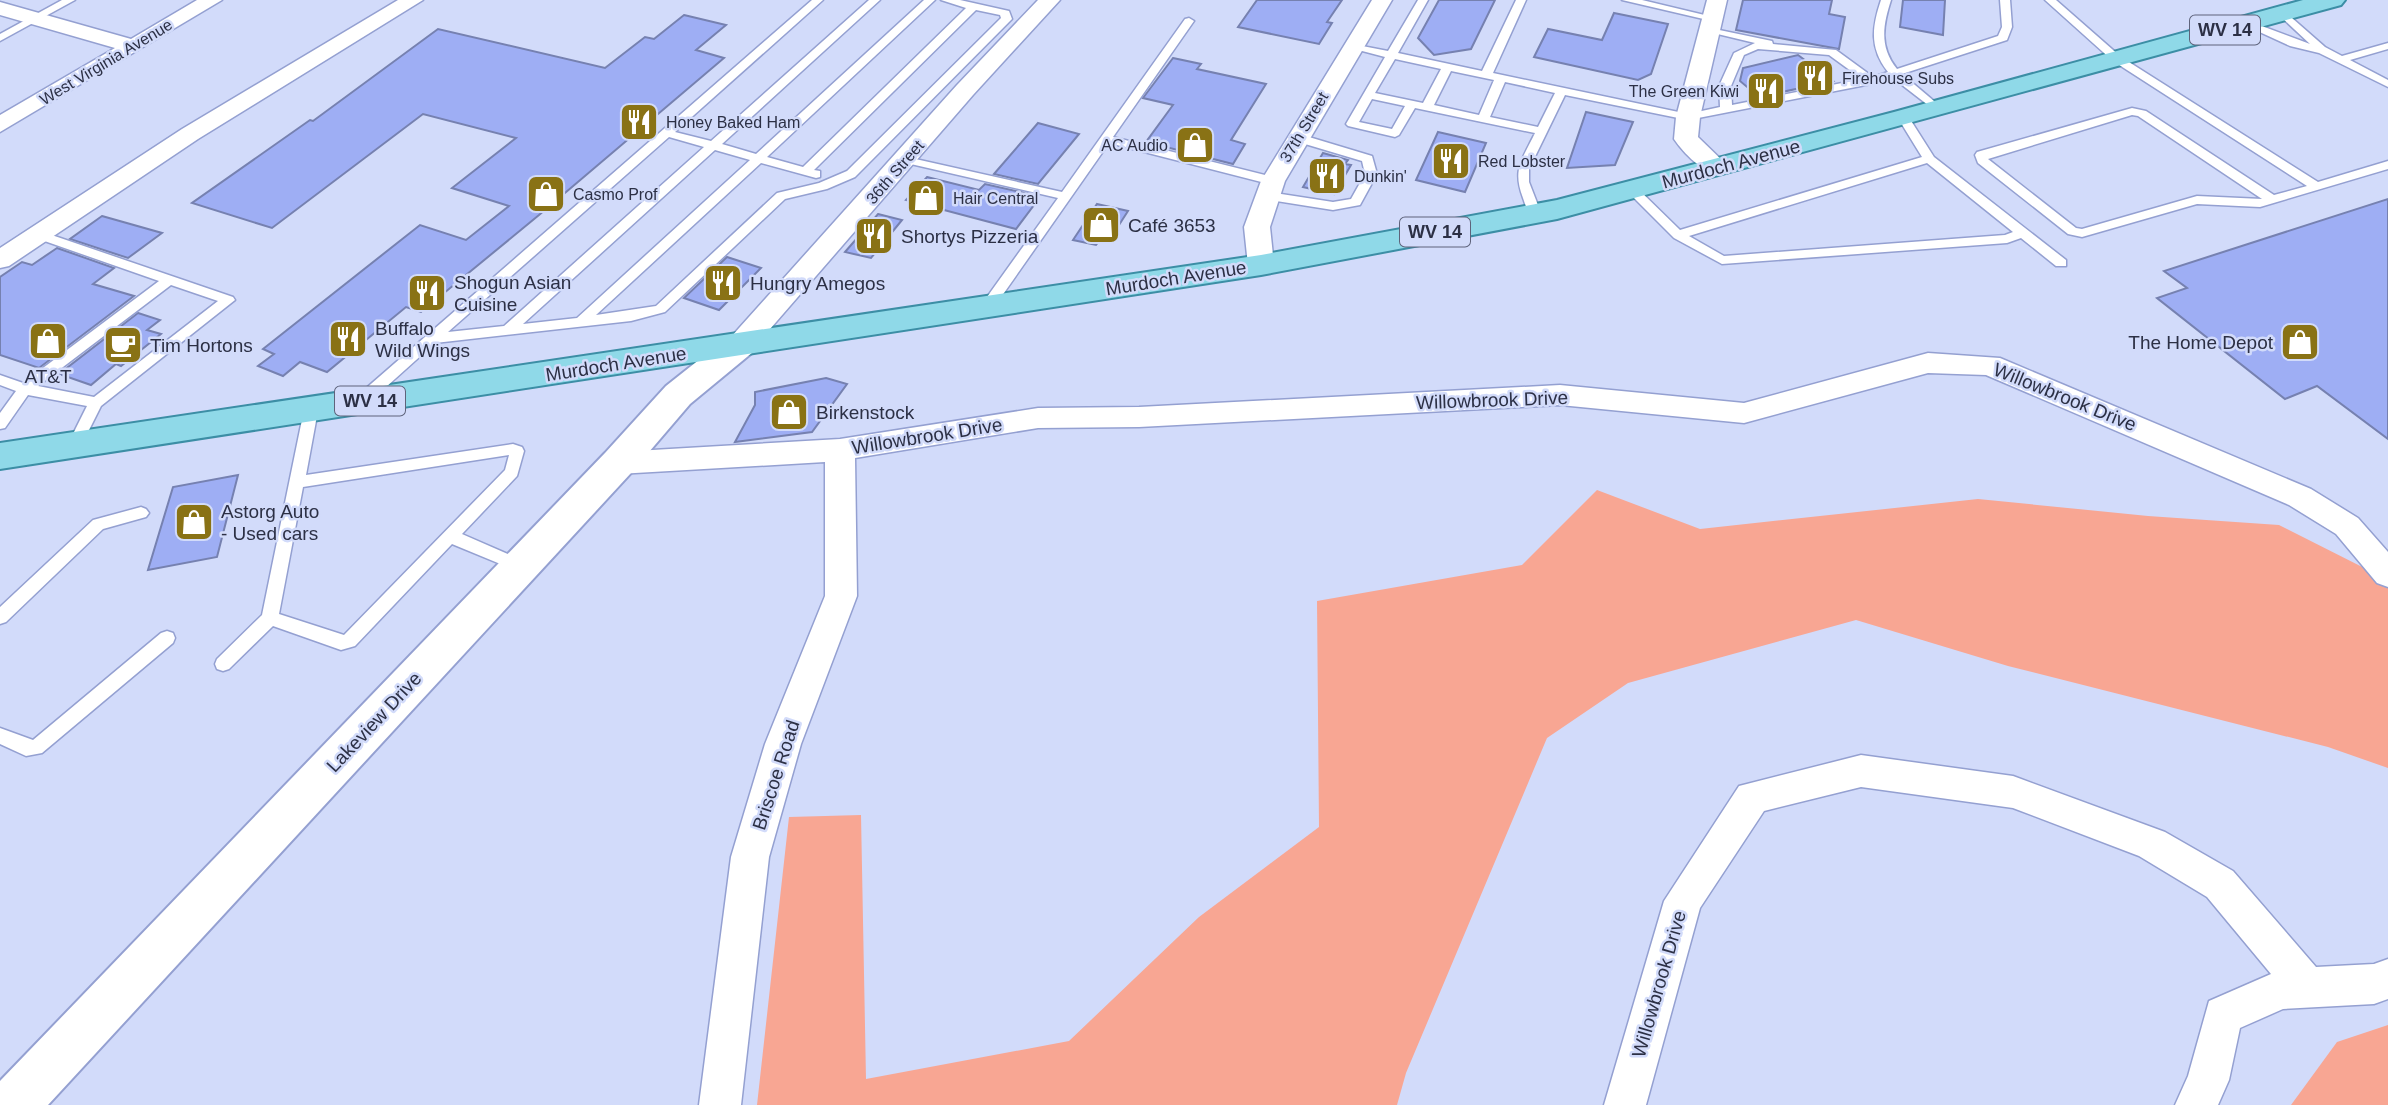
<svg xmlns="http://www.w3.org/2000/svg" width="2388" height="1105" font-family="Helvetica,sans-serif">
<rect width="100%" height="100%" fill="#d2dbfa"/>
<!-- green -->
<g fill="#f8a693">
<polygon points="1597,490 1700,529 1978,499 2148,516 2279,525 2388,580 2388,768 2328,747 2008,666 1856,620 1628,683 1547,738 1406,1073 1397,1105 757,1105 789,817 861,815 866,1079 1069,1041 1199,917 1319,827 1317,601 1522,565"/>
<polygon points="2388,1025 2388,1105 2291,1105 2337,1042"/>
</g>
<!-- building -->
<g fill="#9eaef4" stroke="#7681b0" stroke-width="2">
<polygon points="1257,0 1342,0 1327,22 1332,23 1319,44 1238,27"/>
<polygon points="1439,0 1495,0 1471,49 1434,55 1418,38"/>
<polygon points="1743,0 1832,0 1829,14 1845,17 1839,49 1736,30"/>
<polygon points="1903,0 1945,0 1943,35 1900,27"/>
<polygon points="1614,13 1668,24 1651,74 1638,80 1534,57 1548,29 1602,40"/>
<polygon points="684,15 726,25 696,50 724,58 539,215 421,312 406,307 327,372 300,362 283,376 258,366 274,354 263,349 420,225 466,240 509,206 452,188 516,138 423,114 272,228 192,203 310,120 313,121 438,29 605,68 645,37 654,39"/>
<polygon points="1798,55 1833,81 1759,97 1740,81 1743,68"/>
<polygon points="1173,58 1201,64 1197,69 1266,84 1231,140 1245,144 1233,164 1146,142 1173,105 1143,98"/>
<polygon points="1586,112 1633,122 1615,165 1567,168"/>
<polygon points="1038,123 1079,134 1038,184 994,174"/>
<polygon points="1438,132 1486,143 1465,192 1416,180"/>
<polygon points="1323,153 1348,160 1345,164 1351,165 1334,194 1303,187"/>
<polygon points="927,177 979,190 985,184 1029,194 1023,202 1034,205 1016,229 906,200"/>
<polygon points="2388,199 2388,439 2317,386 2285,399 2157,298 2187,288 2164,271"/>
<polygon points="1097,204 1128,211 1108,242 1100,240 1096,245 1073,240"/>
<polygon points="878,214 902,220 871,258 845,252"/>
<polygon points="102,216 162,233 128,258 70,239"/>
<polygon points="57,248 114,268 93,284 134,296 39,368 0,355 0,277 22,262 32,265"/>
<polygon points="727,257 761,268 719,310 684,298"/>
<polygon points="138,313 160,320 147,330 161,334 121,366 116,364 91,385 59,374"/>
<polygon points="826,378 847,384 812,432 735,442 755,405 755,392"/>
<polygon points="238,475 217,557 148,570 173,487"/>
</g>
<g fill="none" stroke-linecap="round" stroke-linejoin="round">
<!-- service casing -->
<g stroke="#94a0d1" stroke-width="3">
<g id="service">
<polygon points="62,0 75,0 0,41 0,34"/>
<path d="M812,0H823L675,132L711,141L869,0H880L722,144L756,154L924,0H935L767,157L803,167L966,8L941,0H960L1009,11L1012,19L855,177L827,189L785,199L665,312L631,321L435,343L366,405H356L354,401L356,397ZM976,10L1000,15L1001,18L847,171L819,183L777,193L656,306L596,315L761,163L816,178L820,177V171L814,170ZM669,137L704,147L504,326L448,332ZM715,150L750,160L577,318L523,324Z"/>
<path d="M1418,0H1428L1398,53L1482,71L1516,0H1526L1493,73L1688,114L1720,107L1719,86L1734,53L1755,43L1705,31V27L1772,41L1773,44L1836,50L1873,77L1888,72C1869,48 1872,27 1881,0H1891C1883,25 1879,47 1897,69L1998,36L2002,27L2000,0H2010L2012,27L2007,40L1902,74L1941,107L1943,109L1937,112L1893,78L1871,84L1688,120L1565,95L1529,169V182L1541,213L1535,217C1527,214 1526,206 1523,198C1512,169 1522,160 1535,133L1415,108L1399,135L1395,137L1348,126L1346,124L1385,57L1347,47L1352,44L1388,51ZM1758,49L1829,55L1862,79L1732,105L1731,86L1744,55ZM1395,59L1441,69L1423,103L1375,93ZM1451,71L1494,80L1479,115L1434,105ZM1505,82L1555,93L1538,127L1490,117ZM1372,99L1405,106L1392,129L1359,122Z"/>
<polygon points="1622,0 1642,0 1717,18 1712,21"/>
<path d="M2045,0H2056L2121,57L2318,182L2388,161V169L2260,207L2197,204L2082,237L2068,234L1978,163L1975,155L1977,152L2132,108L2146,111L2274,195L2307,186L2113,61ZM2132,115L2138,116L2262,199L2197,196L2082,229L2076,228L1988,159Z"/>
<polygon points="2284,11 2325,47 2342,56 2388,43 2388,49 2350,60 2388,80 2388,87 2319,53 2290,46 2242,24 2251,22 2310,44 2280,16 2279,14"/>
<polygon points="1189,18 1194,21 1113,137 1277,178 1277,184 1273,185 1109,143 992,310 982,310 982,304 1058,198 902,162 902,156 1062,192 1185,19"/>
<path d="M1904,115L1908,116L1934,157L2066,260V266H2056L2021,238L2007,243L1722,264L1674,238L1626,190L1628,187H1636L1680,230L1922,157L1898,118ZM1927,163L2013,232L2005,235L1724,256L1689,236Z"/>
<polygon points="1299,134 1372,156 1377,174 1360,205 1333,210 1264,199 1262,196 1268,192 1333,202 1351,199 1365,174 1362,161 1295,141 1295,135"/>
<path d="M37,230L233,297L235,300L101,406L79,450L74,451L67,446L87,406L28,395L5,428L0,429V413L16,391L0,385V375L23,383L159,281L33,237V231ZM171,285L218,301L94,397L38,386Z"/>
<path d="M311,405L318,410L306,475L513,444L522,447L524,451L517,476L462,534L526,562L528,566L526,570L520,572L452,544L355,646L341,650L273,626L229,669L223,671L217,669L215,664L217,659L262,615L304,410ZM509,455L505,470L344,635L279,614L303,487Z"/>
<polygon points="141,507 146,509 149,513 146,517 103,529 6,622 0,624 0,607 93,520"/>
<polygon points="167,631 173,633 175,638 173,643 42,753 26,756 0,744 0,728 33,740 161,633"/>
</g>
</g>
<!-- minor casing -->
<g stroke="#94a0d1" stroke-width="3">
<g id="minor">
<polygon points="197,0 222,0 0,132 0,115 115,48 0,15 0,2 131,39"/>
<polygon points="398,0 423,0 198,139 9,266 0,268 0,248 182,129"/>
<polygon points="1038,0 1060,0 973,95 751,351 741,353 731,351 727,344 731,337 957,85"/>
<polygon points="1372,0 1392,0 1285,181 1270,227 1274,265 1270,271 1261,273 1252,271 1248,265 1244,227 1261,181"/>
<path d="M1707,0H1727L1700,117L1698,137L1730,168L1727,173C1707,178 1685,155 1674,139L1676,117Z"/>
<polygon points="1928,353 2000,358 2311,489 2358,518 2388,552 2388,587 2377,583 2336,534 2289,505 1986,375 1928,373 1744,423 1560,405 1139,427 1038,428 855,458 857,596 801,744 769,857 741,1105 699,1105 731,857 765,744 825,596 825,462 618,474 607,471 603,463 607,455 618,452 840,439 1038,408 1139,407 1560,385 1744,403"/>
<polygon points="1861,755 2013,776 2165,832 2233,871 2316,967 2374,964 2388,959 2388,999 2374,1004 2283,1009 2240,1028 2229,1080 2218,1105 2175,1105 2188,1076 2209,1001 2271,974 2207,897 2139,856 2013,808 1861,787 1764,811 1700,908 1646,1105 1604,1105 1664,901 1739,786"/>
</g>
</g>
<!-- tertiary casing -->
<g stroke="#94a0d1" stroke-width="4">
<polygon id="tertiary" points="741,332 753,336 758,344 753,352 690,404 631,473 48,1105 0,1105 0,1081 605,453 666,386 729,336"/>
</g>
<!-- primary casing -->
<g stroke="#3c8ea5" stroke-width="4">
<polygon id="primary" points="2303,0 2345,0 2341,5 1557,219 1261,275 0,469 0,443 1261,255 1557,200 1894,112"/>
</g>
<!-- service -->
<use href="#service" fill="#fff" fill-rule="evenodd"/>
<!-- minor -->
<use href="#minor" fill="#fff" fill-rule="evenodd"/>
<!-- tertiary -->
<use href="#tertiary" fill="#fff" fill-rule="evenodd"/>
<!-- primary -->
<use href="#primary" fill="#8fd9e8" fill-rule="evenodd"/>
</g>
<!-- icons -->
<defs>
<g id="restaurant-square" transform="scale(2.0125)"><rect x="-9" y="-9" width="18" height="18" rx="4" fill="#897215" stroke="#d2dbfa"/><path d="M-5-6h1v4h1v-4h1v4h1v-4h1v5L-1.5 .5V6h-2V.5L-5-1ZM5-6V6H3V1.5H1.5Q1.5-4 5-6Z" fill="#fff"/></g>
<g id="shop-square" transform="scale(2.0125)"><rect x="-9" y="-9" width="18" height="18" rx="4" fill="#897215" stroke="#d2dbfa"/><path d="M-5-2.5h2.3a2.7 3.5 0 0 1 5.4 0H5L5.5 6h-11ZM-1.5-2.5h3a1.5 2.3 0 0 0-3 0Z" fill="#fff"/></g>
<g id="cafe-square" transform="scale(2.0125)"><rect x="-9" y="-9" width="18" height="18" rx="4" fill="#897215" stroke="#d2dbfa"/><path d="M-5.5-4.5H6V0H3Q3 3.5 0 3.5H-2.5Q-5.5 3.5-5.5 0ZM3-3.2v2h1.7v-2ZM-6 4.5H4V6H-6Z" fill="#fff"/></g>
</defs>
<g fill-rule="evenodd">
<use href="#restaurant-square" x="1815" y="78"/>
<use href="#restaurant-square" x="1766" y="91"/>
<use href="#restaurant-square" x="639" y="122"/>
<use href="#shop-square" x="1195" y="145"/>
<use href="#restaurant-square" x="1451" y="161"/>
<use href="#restaurant-square" x="1327" y="176"/>
<use href="#shop-square" x="546" y="194"/>
<use href="#shop-square" x="926" y="198"/>
<use href="#shop-square" x="1101" y="225"/>
<use href="#restaurant-square" x="874" y="236"/>
<use href="#restaurant-square" x="723" y="283"/>
<use href="#restaurant-square" x="427" y="293"/>
<use href="#restaurant-square" x="348" y="339"/>
<use href="#shop-square" x="48" y="341"/>
<use href="#shop-square" x="2300" y="342"/>
<use href="#cafe-square" x="123" y="345"/>
<use href="#shop-square" x="789" y="412"/>
<use href="#shop-square" x="194" y="522"/>
</g>
<g text-anchor="middle" dominant-baseline="central" stroke-width="5" stroke-linejoin="round" paint-order="stroke">
<!-- far-street labels -->
<g font-size="16" fill="#2c3045" stroke="#d2dbfa">
<text transform="translate(106 62) rotate(-31)">West Virginia Avenue</text>
<text transform="translate(1304 127) rotate(-59)">37th Street</text>
<text transform="translate(895 172) rotate(-49)">36th Street</text>
</g>
<!-- far-poi labels -->
<g font-size="16" fill="#2c3045" stroke="#d2dbfa" text-anchor="start">
<text x="1842" y="78">Firehouse Subs</text>
<text x="1739" y="91" text-anchor="end">The Green Kiwi</text>
<text x="666" y="122">Honey Baked Ham</text>
<text x="1168" y="145" text-anchor="end">AC Audio</text>
<text x="1478" y="161">Red Lobster</text>
<text x="1354" y="176">Dunkin'</text>
<text x="573" y="194">Casmo Prof</text>
<text x="953" y="198">Hair Central</text>
</g>
<!-- shield labels -->
<g fill="#d2dbfa" stroke="#5e637b" stroke-width="2">
<rect x="2190" y="15.5" width="70" height="29" rx="5"/>
<rect x="1400" y="217.5" width="70" height="29" rx="5"/>
<rect x="335" y="386.5" width="70" height="29" rx="5"/>
</g>
<g font-size="18" font-weight="bold" fill="#2c3045">
<text x="2225" y="30">WV 14</text>
<text x="1435" y="232">WV 14</text>
<text x="370" y="401">WV 14</text>
</g>
<!-- street labels -->
<g font-size="19" fill="#2c3045" stroke="#d2dbfa">
<text transform="translate(1731 164) rotate(-15)">Murdoch Avenue</text>
<text transform="translate(1176 278) rotate(-9)">Murdoch Avenue</text>
<text transform="translate(616 364) rotate(-9)">Murdoch Avenue</text>
<text transform="translate(2065 397) rotate(22)">Willowbrook Drive</text>
<text transform="translate(1492 400) rotate(-2)">Willowbrook Drive</text>
<text transform="translate(927 436) rotate(-9)">Willowbrook Drive</text>
<text transform="translate(374 722) rotate(-47)">Lakeview Drive</text>
<text transform="translate(776 775) rotate(-72)">Briscoe Road</text>
<text transform="translate(1659 984) rotate(-74)">Willowbrook Drive</text>
</g>
<!-- poi labels -->
<g font-size="19" fill="#2c3045" stroke="#d2dbfa" text-anchor="start">
<text x="1128" y="225">Café 3653</text>
<text x="901" y="236">Shortys Pizzeria</text>
<text x="454" y="282">Shogun Asian<tspan x="454" dy="22">Cuisine</tspan></text>
<text x="750" y="283">Hungry Amegos</text>
<text x="375" y="328">Buffalo<tspan x="375" dy="22">Wild Wings</tspan></text>
<text x="2273" y="342" text-anchor="end">The Home Depot</text>
<text x="150" y="345">Tim Hortons</text>
<text x="48" y="376" text-anchor="middle">AT&amp;T</text>
<text x="816" y="412">Birkenstock</text>
<text x="221" y="511">Astorg Auto<tspan x="221" dy="22">- Used cars</tspan></text>
</g>
</g>
</svg>
